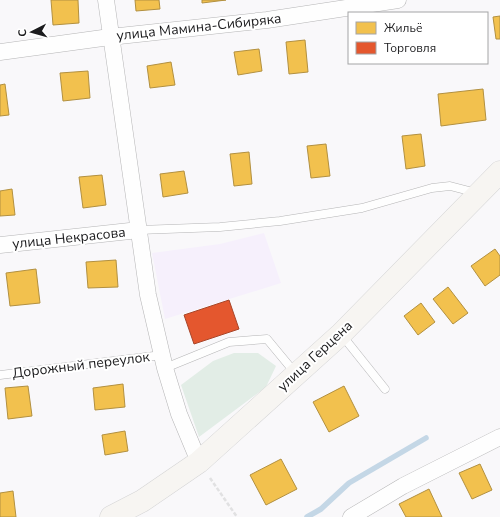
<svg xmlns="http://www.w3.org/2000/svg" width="500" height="517" font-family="'Nunito Sans',sans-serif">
<rect width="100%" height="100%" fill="#f9f8fa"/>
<!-- commercial -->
<polygon fill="#f6f0fc" points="264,233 281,283 165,319 152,253 220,244"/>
<!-- green -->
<polygon fill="#e2ede6" points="234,353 258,353 276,366 266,387 199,437 181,385 213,361"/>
<!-- homes -->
<g fill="#f2c14e" stroke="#b29040">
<polygon points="51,0 78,0 79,23 53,25"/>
<polygon points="135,0 159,0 160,9 136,11"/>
<polygon points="202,0 226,0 202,3"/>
<polygon points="500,16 500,39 496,39 493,17"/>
<polygon points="305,40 308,72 289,74 286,42"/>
<polygon points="259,49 262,71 238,75 234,52"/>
<polygon points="171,62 175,85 150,88 147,66"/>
<polygon points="88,71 90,98 63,101 60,73"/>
<polygon points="5,84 9,115 0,116 0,85"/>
<polygon points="483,89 486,120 441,126 438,94"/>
<polygon points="421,134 425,166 406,169 402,136"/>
<polygon points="326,144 330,176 311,178 307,146"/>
<polygon points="249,152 252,184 234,186 230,154"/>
<polygon points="184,171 188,193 163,197 160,174"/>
<polygon points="102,175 106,205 83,208 79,177"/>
<polygon points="12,189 15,215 0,216 0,191"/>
<polygon points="495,249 500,256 500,275 485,286 471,266"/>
<polygon points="116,260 118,287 88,288 86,262"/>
<polygon points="36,269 40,303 10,306 6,273"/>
<polygon points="448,287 468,313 453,324 433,299"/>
<polygon points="421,303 435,322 418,335 404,316"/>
<polygon points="123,384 125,407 95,410 93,388"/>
<polygon points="28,386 32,416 8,419 5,388"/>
<polygon points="344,386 359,416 329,432 313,402"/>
<polygon points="125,431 128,451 105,455 102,435"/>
<polygon points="281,459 297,489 266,505 250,475"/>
<polygon points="480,464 492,490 472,499 459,473"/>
<polygon points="429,489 442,517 406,517 399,504"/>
<polygon points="13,491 16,517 0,517 0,493"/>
</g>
<!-- shops -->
<polygon fill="#e4572e" stroke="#a84529" points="229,300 239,329 194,344 184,315"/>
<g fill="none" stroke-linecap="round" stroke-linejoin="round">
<!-- stream -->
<polyline stroke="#c4d7e6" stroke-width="5.5" points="307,517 321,509 349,483 426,438"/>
<!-- lane casing -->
<g stroke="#b5b5b6" stroke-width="9">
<g id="lane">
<polyline points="139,230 220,227 280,221 362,208 432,188 450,186 477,193"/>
<polyline points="341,334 385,389"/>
<polyline points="165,368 229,342 267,339 296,374"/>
<polyline points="0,375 162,355"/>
</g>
</g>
<!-- street casing -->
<g stroke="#b5b5b6" stroke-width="17">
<g id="street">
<polyline points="106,0 148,295 165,368 179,414 199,462"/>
<polyline points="0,52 110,37 267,20 398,0"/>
<polyline points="0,245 139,230"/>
<polyline points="351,517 403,486 500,437"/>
</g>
</g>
<!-- primary casing -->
<g stroke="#d4d4d5" stroke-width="23">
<polyline id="primary" points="111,517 142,501 199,462 341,334 500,172"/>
</g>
<!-- path -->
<polyline stroke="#e1e1e2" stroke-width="2.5" stroke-dasharray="4 2" stroke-linecap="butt" points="210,478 237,517"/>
<!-- lane -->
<use href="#lane" stroke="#fefefe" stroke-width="8"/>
<!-- street -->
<use href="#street" stroke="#fefefe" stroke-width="16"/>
<!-- primary -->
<use href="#primary" stroke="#f7f5f2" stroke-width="22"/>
</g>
<g text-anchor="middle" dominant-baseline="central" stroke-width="4" stroke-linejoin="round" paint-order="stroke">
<!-- street labels -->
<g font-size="14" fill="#1c1c1e" stroke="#fff">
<text transform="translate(199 27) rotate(-6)">улица Мамина-Сибиряка</text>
<text transform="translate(69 238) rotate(-6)">улица Некрасова</text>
<text transform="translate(315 356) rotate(-43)">улица Герцена</text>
<text transform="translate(81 365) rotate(-7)">Дорожный переулок</text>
</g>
</g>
<!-- legend -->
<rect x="348" y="12" width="140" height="52" fill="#ffffff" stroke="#a4a4a5"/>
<rect x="356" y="22" width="20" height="12" fill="#f2c14e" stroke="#a4a4a5"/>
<text x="384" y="32" font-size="12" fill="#1c1c1e">Жильё</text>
<rect x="356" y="42" width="20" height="12" fill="#e4572e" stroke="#a4a4a5"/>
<text x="384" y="52" font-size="12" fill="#1c1c1e">Торговля</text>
<!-- north arrow -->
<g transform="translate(32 32) rotate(264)" stroke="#ffffff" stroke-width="3" paint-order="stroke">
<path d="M0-3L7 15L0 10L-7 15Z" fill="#1c1c1e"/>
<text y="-6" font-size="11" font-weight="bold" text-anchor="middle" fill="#1c1c1e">С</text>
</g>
</svg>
